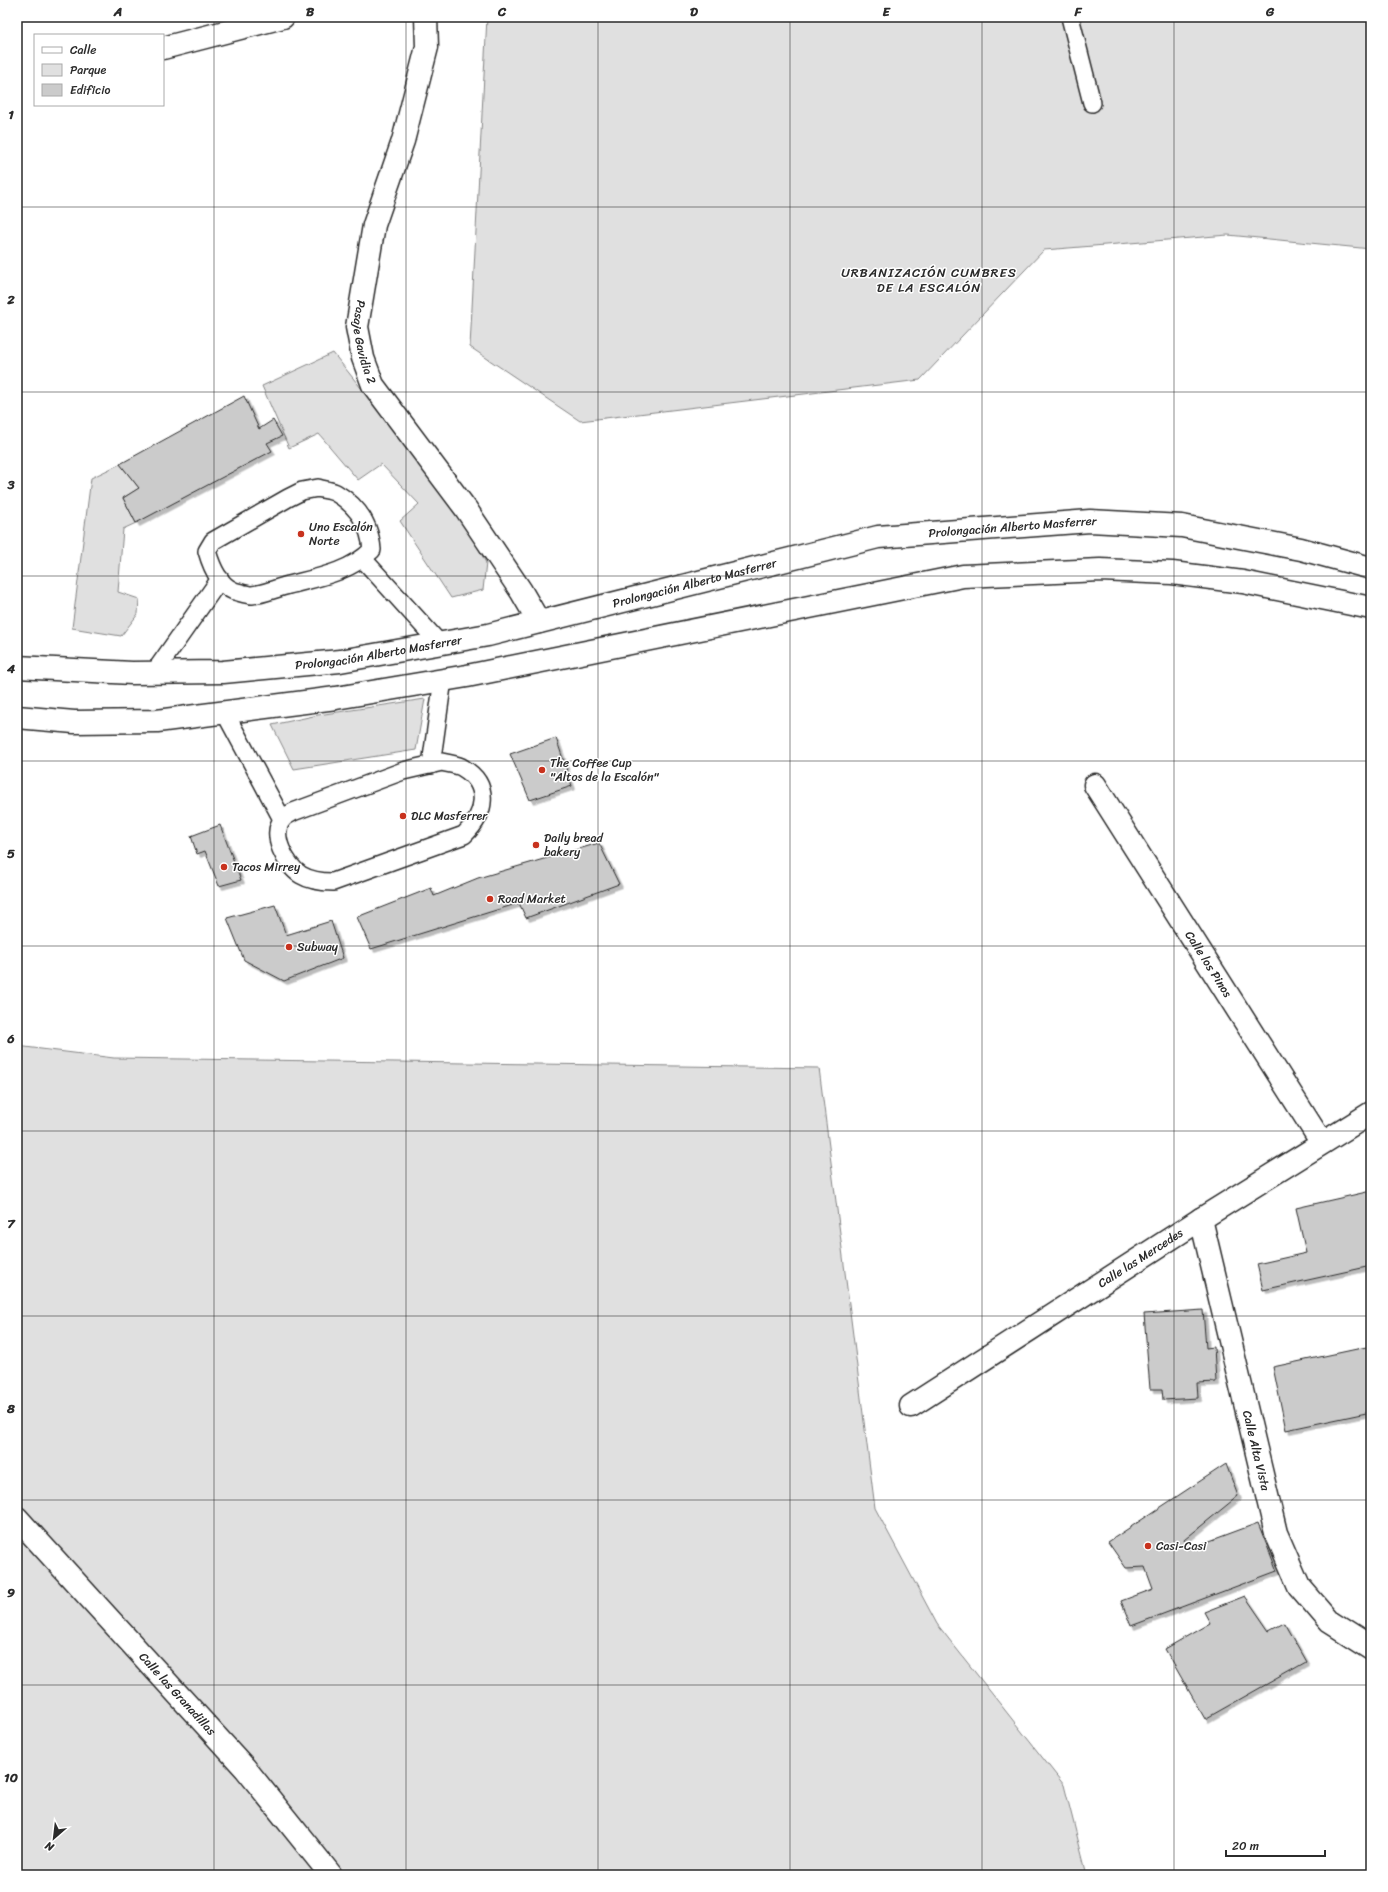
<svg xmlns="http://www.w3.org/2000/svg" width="1388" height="1892" font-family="Sriracha,sans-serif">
<defs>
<filter id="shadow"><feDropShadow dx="3.5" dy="3.5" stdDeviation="0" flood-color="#0004"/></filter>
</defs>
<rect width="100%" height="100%" fill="#fff"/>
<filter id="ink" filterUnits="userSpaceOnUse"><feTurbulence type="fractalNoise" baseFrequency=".025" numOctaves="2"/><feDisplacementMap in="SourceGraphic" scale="8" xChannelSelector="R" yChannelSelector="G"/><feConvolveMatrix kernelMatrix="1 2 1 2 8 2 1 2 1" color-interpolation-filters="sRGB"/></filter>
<g filter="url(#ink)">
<!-- green -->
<g fill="#e0e0e0" stroke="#868686">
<polygon points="487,17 1371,17 1371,249 1228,235 1044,250 920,380 580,421 470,347"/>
<polygon points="333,353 461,513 486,563 483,590 451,598 400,521 419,504 381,464 358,480 319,434 289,448 262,386"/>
<polygon points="120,464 139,488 123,498 136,523 123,529 118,592 139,599 138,614 121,636 72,628 91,478"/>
<polygon points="425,699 416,750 294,769 272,725 318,715"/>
<polygon points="17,1046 114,1058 819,1068 875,1508 937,1624 1064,1785 1087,1875 17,1875"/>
</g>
<!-- building -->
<g fill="#cbcbcb" stroke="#2b2b2b" filter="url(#shadow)">
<polygon points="244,396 259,429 273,420 282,436 267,443 272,451 136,523 123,498 139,488 120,464"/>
<polygon points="556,738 572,786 530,800 510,754"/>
<polygon points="220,825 241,880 219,886 205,851 197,854 191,836"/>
<polygon points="599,843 619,884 526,918 519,903 371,949 357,917 431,888 434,896 478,878"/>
<polygon points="275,905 286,935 331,921 343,958 284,981 244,960 227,918"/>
<polygon points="1371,1191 1371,1266 1263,1290 1257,1264 1306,1253 1296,1208"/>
<polygon points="1203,1310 1206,1348 1214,1347 1216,1382 1197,1383 1198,1398 1163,1400 1162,1389 1150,1389 1144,1314"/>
<polygon points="1371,1346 1371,1412 1286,1430 1273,1367"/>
<polygon points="1226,1464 1238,1496 1184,1540 1188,1549 1258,1523 1277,1571 1131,1626 1121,1601 1153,1589 1145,1567 1126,1568 1108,1542"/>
<polygon points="1245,1596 1269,1631 1284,1623 1306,1662 1205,1719 1165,1649 1210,1623 1204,1612"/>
</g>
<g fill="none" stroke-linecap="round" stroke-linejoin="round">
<!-- lane casing -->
<g stroke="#2b2b2b" stroke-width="20">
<g id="lane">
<polyline points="1070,17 1092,103"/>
<path d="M318,488C324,490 331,490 336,493C358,506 370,525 372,550C349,573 315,578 285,586C274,589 263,594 252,595C247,595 239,592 234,591C219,585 211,565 207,551L213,541L288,498L302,491Z"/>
<polyline points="363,559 440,644"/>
<polyline points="154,673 220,579"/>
<polyline points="224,711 282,819"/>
<path d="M442,762C448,764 457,764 463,768C491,785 486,814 464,835L333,882C321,882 311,881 301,875C286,866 269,834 283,819C285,816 290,814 293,812L403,771Z"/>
<polyline points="431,765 443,679"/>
</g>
</g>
<!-- street casing -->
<g stroke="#2b2b2b" stroke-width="25">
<g id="street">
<path id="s1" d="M426,17L427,47L403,141L374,225L357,327L363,358L373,385L466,509L521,591L539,622"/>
<polyline points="163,48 283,17"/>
<path id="s2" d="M1095,785L1322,1143"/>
<path id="s3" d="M1201,1219L1276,1533L1299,1586L1330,1622L1371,1648"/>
<path id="s4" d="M911,1406L1201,1219L1371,1113"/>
<path id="s5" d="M17,1518L245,1768L331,1875"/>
</g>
</g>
<!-- primary casing -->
<g stroke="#2b2b2b" stroke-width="25">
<g id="primary">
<path id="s6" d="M17,667L132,673L223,672L340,661L488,635L878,537L1090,521L1182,526L1301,549L1371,568"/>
<polyline points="17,717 74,722 157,721 336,698 467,676 963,576 1100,570 1172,573 1243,582 1371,608"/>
</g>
</g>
<!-- path -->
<polyline stroke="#2b2b2b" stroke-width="2.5" stroke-dasharray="1 3" stroke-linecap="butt" points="114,17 115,18"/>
<!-- lane -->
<use href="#lane" stroke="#fff" stroke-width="17"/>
<!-- street -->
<use href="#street" stroke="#fff" stroke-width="22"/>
<!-- primary -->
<use href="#primary" stroke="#fff" stroke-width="22"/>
</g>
</g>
<!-- grid -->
<path fill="none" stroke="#2b2b2b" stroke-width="1" stroke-opacity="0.55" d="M214,17V1875M406,17V1875M598,17V1875M790,17V1875M982,17V1875M1174,17V1875M17,207H1371M17,392H1371M17,576H1371M17,761H1371M17,946H1371M17,1131H1371M17,1316H1371M17,1500H1371M17,1685H1371"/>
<!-- markers -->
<g fill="#c8321e" stroke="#fff" stroke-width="1.5">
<circle cx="301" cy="534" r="4"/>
<circle cx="542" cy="770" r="4"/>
<circle cx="403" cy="816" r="4"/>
<circle cx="536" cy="845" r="4"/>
<circle cx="224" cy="867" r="4"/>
<circle cx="490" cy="899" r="4"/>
<circle cx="289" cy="947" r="4"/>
<circle cx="1148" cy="1546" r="4"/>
</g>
<g text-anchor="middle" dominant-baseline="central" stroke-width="3" stroke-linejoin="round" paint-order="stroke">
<!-- street labels -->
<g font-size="12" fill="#2b2b2b" stroke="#fff">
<text stroke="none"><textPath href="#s1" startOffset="335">Pasaje Gavidia 2</textPath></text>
<text stroke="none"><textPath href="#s6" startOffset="1011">Prolongación Alberto Masferrer</textPath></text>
<text stroke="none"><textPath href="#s6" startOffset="687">Prolongación Alberto Masferrer</textPath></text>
<text stroke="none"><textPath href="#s6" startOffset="363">Prolongación Alberto Masferrer</textPath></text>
<text stroke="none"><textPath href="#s2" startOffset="212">Calle los Pinos</textPath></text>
<text stroke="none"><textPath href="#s4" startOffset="273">Calle las Mercedes</textPath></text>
<text stroke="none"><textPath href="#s3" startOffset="238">Calle Alta Vista</textPath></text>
<text stroke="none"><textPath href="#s5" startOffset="238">Calle las Granadillas</textPath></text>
</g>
<!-- poi labels -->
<g font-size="12" fill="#2b2b2b" stroke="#fff" text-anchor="start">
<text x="309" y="527">Uno Escalón<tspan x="309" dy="14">Norte</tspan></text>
<text x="550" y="763">The Coffee Cup<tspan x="550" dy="14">"Altos de la Escalón"</tspan></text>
<text x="411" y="816">DLC Masferrer</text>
<text x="544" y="838">Daily bread<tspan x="544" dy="14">bakery</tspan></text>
<text x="232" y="867">Tacos Mirrey</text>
<text x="498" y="899">Road Market</text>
<text x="297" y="947">Subway</text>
<text x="1156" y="1546">Casi-Casi</text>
</g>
<!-- neighbourhood labels -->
<g font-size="13" letter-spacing="1" fill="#2b2b2b" stroke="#fff">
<text x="929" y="272">URBANIZACIÓN CUMBRES<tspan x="929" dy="15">DE LA ESCALÓN</tspan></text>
</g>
</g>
<!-- margin -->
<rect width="1388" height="1892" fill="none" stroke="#fff" stroke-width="44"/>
<!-- legend -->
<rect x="34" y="34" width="130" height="72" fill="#ffffff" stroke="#aaaaaa"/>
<rect x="42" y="47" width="20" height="6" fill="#ffffff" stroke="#aaaaaa"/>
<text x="70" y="54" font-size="12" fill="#2b2b2b">Calle</text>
<rect x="42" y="64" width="20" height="12" fill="#e0e0e0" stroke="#aaaaaa"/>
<text x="70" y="74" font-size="12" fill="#2b2b2b">Parque</text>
<rect x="42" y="84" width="20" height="12" fill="#cbcbcb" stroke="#aaaaaa"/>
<text x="70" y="94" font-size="12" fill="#2b2b2b">Edificio</text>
<!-- north arrow -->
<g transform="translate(54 1838) rotate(208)" stroke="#ffffff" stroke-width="3" paint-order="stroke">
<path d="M0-3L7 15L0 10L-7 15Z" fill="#2b2b2b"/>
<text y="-6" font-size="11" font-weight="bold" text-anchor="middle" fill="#2b2b2b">N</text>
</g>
<!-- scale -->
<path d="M1226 1850v6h99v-6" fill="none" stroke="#2b2b2b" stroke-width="2"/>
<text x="1232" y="1850" font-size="12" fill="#2b2b2b" stroke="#ffffff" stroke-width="3" paint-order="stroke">20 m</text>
<rect x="22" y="22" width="1344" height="1848" fill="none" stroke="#2b2b2b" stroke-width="1.5"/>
<g font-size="13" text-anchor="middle" font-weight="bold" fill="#2b2b2b">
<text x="118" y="16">A</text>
<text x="310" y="16">B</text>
<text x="502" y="16">C</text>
<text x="694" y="16">D</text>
<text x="886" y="16">E</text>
<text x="1078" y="16">F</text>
<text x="1270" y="16">G</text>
<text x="11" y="119">1</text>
<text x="11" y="304">2</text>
<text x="11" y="489">3</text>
<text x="11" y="673">4</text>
<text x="11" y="858">5</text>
<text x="11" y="1043">6</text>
<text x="11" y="1228">7</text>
<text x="11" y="1413">8</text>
<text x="11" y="1597">9</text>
<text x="11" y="1782">10</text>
</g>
</svg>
